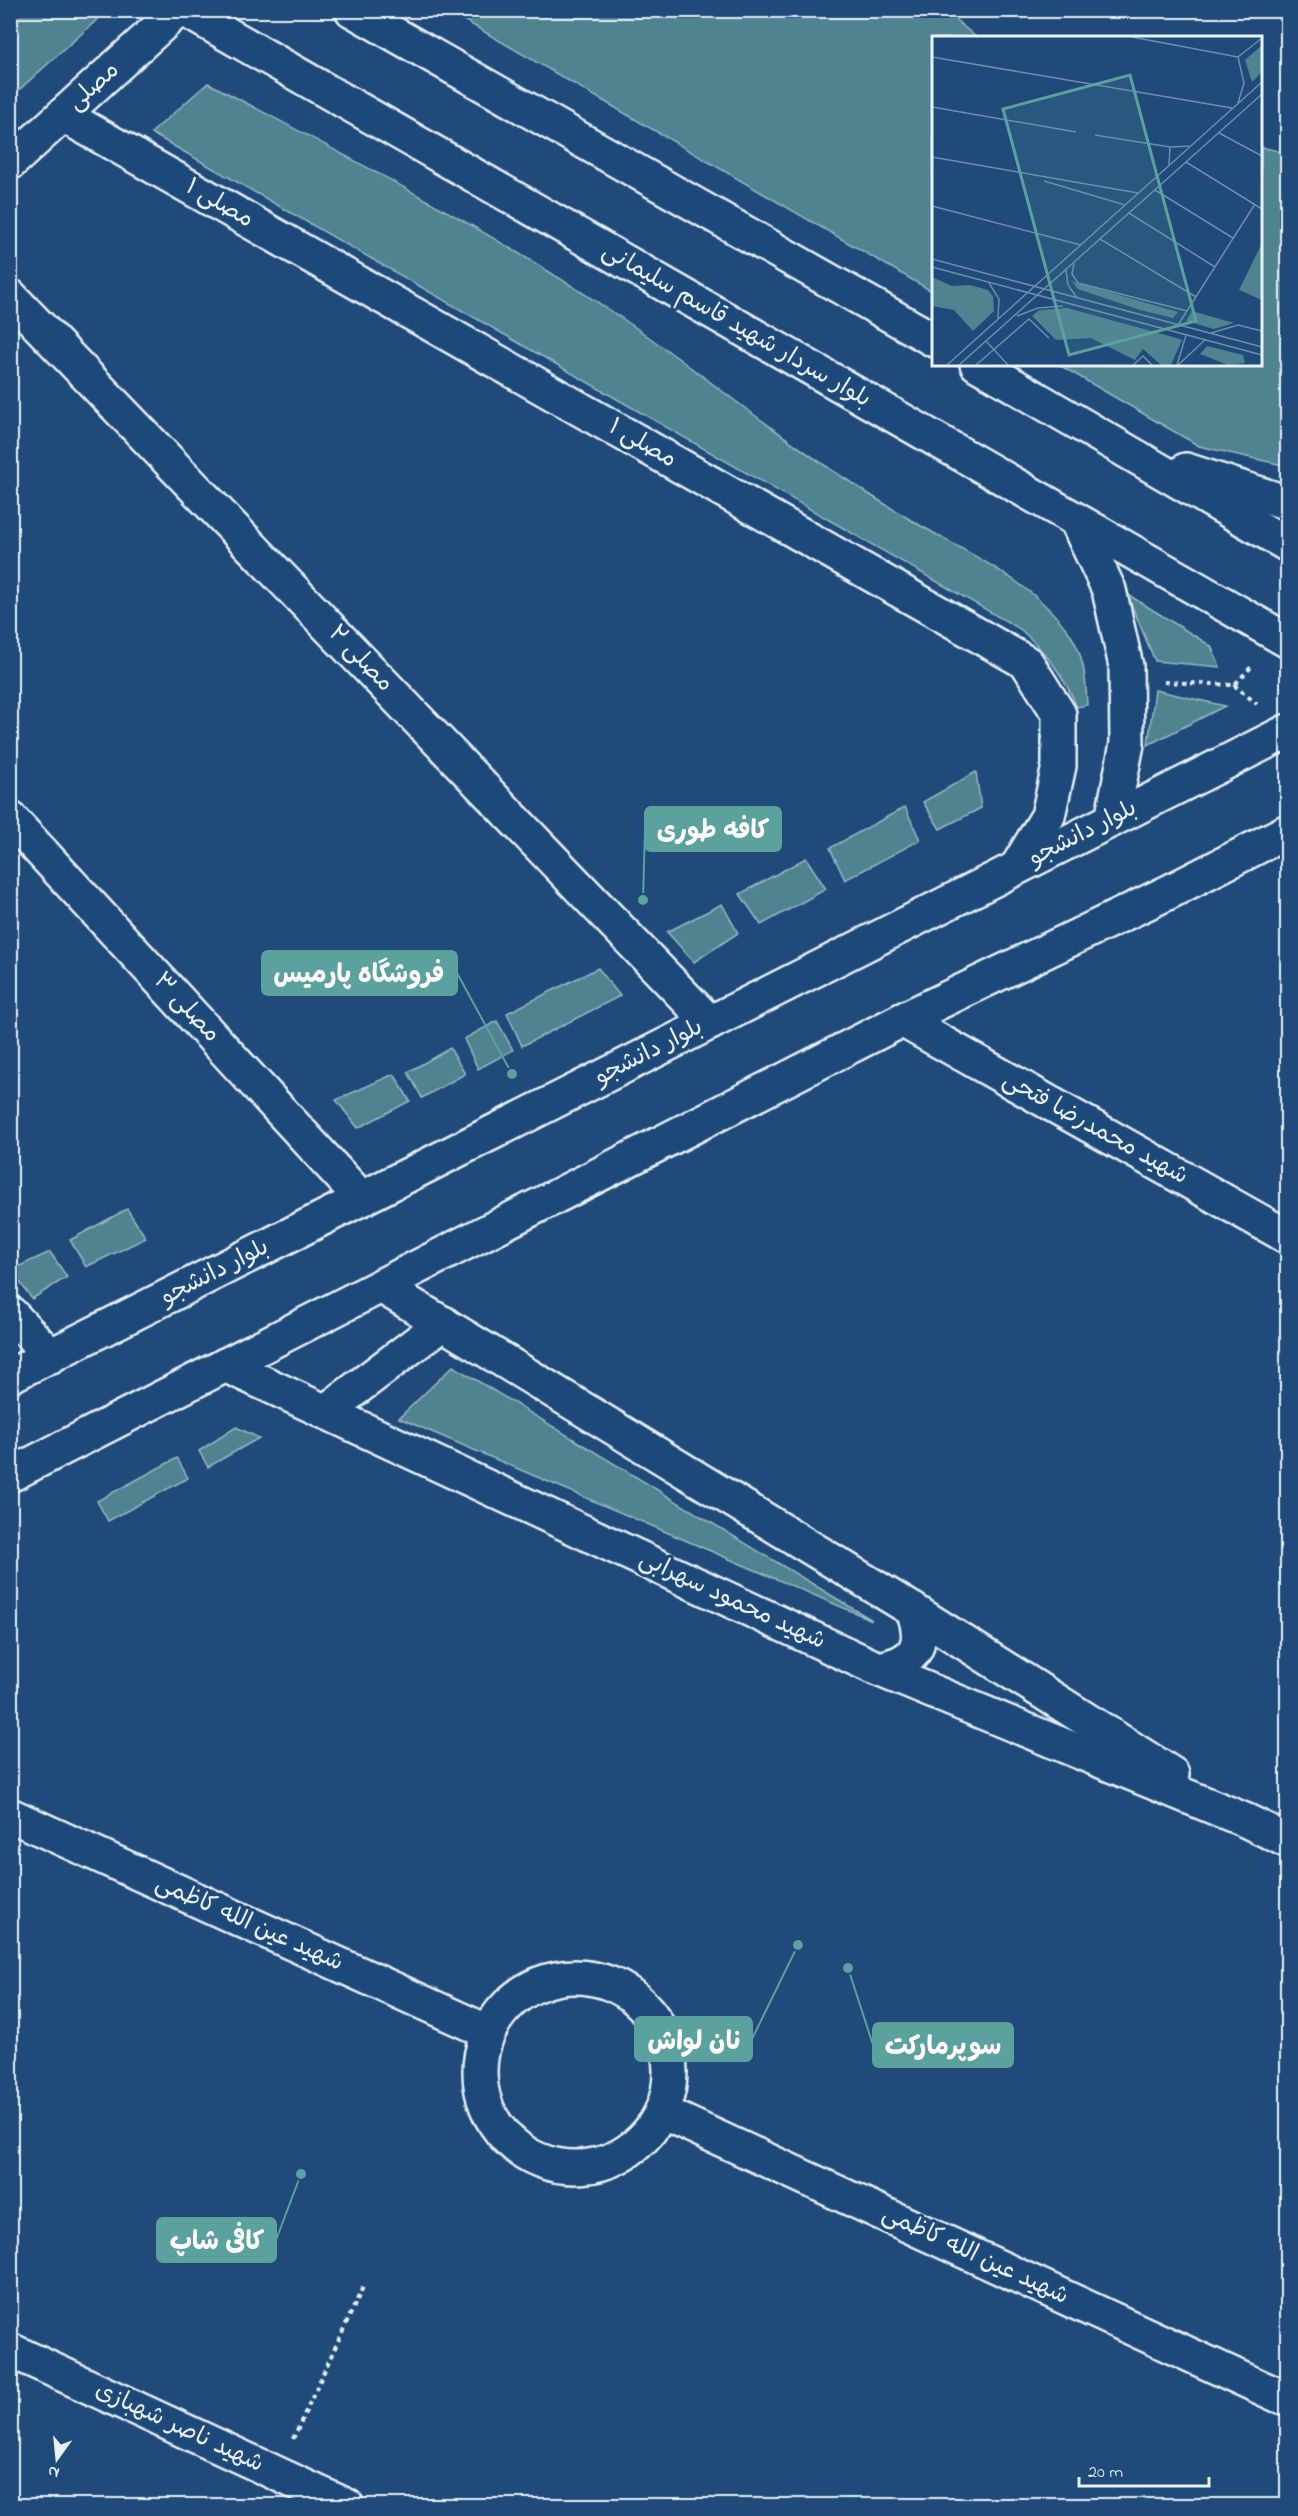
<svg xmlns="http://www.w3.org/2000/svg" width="1298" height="2516" font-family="'Indie Flower','Playpen Sans Arabic',sans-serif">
<rect width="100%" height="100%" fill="#1f4a7a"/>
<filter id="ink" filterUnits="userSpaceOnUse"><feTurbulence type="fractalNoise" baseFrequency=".0167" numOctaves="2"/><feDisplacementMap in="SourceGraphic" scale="12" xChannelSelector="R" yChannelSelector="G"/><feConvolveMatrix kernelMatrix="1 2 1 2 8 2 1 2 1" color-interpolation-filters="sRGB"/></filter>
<g filter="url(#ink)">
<!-- green -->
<g fill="#4f8390" stroke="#9cbac4" stroke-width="1.5">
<polygon points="11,10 85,11 99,18 11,97"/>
<polygon points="448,11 945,11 976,37 934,38 933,292"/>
<path d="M208,83C349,157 493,232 626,321C699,371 767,428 841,476C864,491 887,506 911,520C966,553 1029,578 1068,631C1084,653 1086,679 1087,705L1077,707C1063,674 1046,652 1020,629L151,133Z"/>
<polygon points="1261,147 1287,153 1287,466 1199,446 1059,365 1260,364"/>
<polygon points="1127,594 1211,646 1220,667 1155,661"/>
<polygon points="1155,690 1225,706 1148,745"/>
<polygon points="976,772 981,808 940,829 923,802"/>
<polygon points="905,807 920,840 845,880 830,848"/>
<polygon points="806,858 826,889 761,925 740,894"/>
<polygon points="722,904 738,933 694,962 667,932"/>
<polygon points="598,968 620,996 522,1046 507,1013"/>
<polygon points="497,1021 513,1050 478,1069 464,1039"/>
<polygon points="450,1048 465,1074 422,1098 408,1072"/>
<polygon points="394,1074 410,1101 358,1128 336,1100"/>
<polygon points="127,1209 146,1238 86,1267 70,1240"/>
<polygon points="50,1252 67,1277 32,1299 11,1270"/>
<polygon points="453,1366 872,1620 399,1418"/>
<polygon points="236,1427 259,1438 208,1467 199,1451"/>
<polygon points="177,1458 188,1478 108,1521 97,1501"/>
</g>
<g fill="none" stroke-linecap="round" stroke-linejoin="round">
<!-- minor casing -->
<g stroke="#e8f1f8" stroke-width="38">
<g id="minor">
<polyline points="63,115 1027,663 1059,714 1059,766 1048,816 1017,867"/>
<polyline points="10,163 178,10"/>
<polyline points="10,296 710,1023"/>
<polyline points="10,818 362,1199"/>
<polyline points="902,1020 1288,1237"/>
<polyline points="381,1286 913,1610 1172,1774"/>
<polyline points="10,1313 51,1356"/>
<polyline points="225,1365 878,1669 1247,1821 1288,1841"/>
<polyline points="325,1412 443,1323"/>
<path d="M878,1669C916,1662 926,1646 913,1610"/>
<polyline points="10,1815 488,2032"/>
<circle cx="575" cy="2072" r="95"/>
<polyline points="662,2112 1288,2400"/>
<polyline points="10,2350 347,2506"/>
</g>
</g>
<!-- secondary casing -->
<g stroke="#e8f1f8" stroke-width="38">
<g id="secondary">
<polyline points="185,10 1288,641"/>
<polyline points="352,10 934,340"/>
<polyline points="977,364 1288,545"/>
<polyline points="1186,470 1288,503"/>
<polyline points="1076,520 1109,590 1126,666 1127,744 1112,820"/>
<polyline points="10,1376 1288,731"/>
<polyline points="10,1475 902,1020 1169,892 1288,831"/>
</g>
</g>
<!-- path -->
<g stroke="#e8f1f8" stroke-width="4" stroke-dasharray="4.5 4.5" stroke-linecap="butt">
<polyline points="1164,682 1234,685 1252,666"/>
<polyline points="1234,685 1257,704"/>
<polyline points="293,2439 363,2287"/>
</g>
<!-- minor -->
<use href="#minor" stroke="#1f4a7a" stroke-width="33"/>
<!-- secondary -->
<use href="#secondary" stroke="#1f4a7a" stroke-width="33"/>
</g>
</g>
<g text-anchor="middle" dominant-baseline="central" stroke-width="6" stroke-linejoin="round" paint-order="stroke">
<!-- street labels -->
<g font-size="24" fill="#e8f1f8" stroke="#1f4a7a">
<text transform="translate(94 87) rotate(-42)">مصلی</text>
<text transform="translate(219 204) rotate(30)">مصلی ۱</text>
<text transform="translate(736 326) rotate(30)">بلوار سردار شهید قاسم سلیمانی</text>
<text transform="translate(642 444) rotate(30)">مصلی ۱</text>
<text transform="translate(360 659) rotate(46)">مصلی ۲</text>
<text transform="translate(1083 834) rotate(-27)">بلوار دانشجو</text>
<text transform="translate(186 1008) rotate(47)">مصلی ۳</text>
<text transform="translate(649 1053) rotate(-27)">بلوار دانشجو</text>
<text transform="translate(1095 1129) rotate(29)">شهید محمدرضا فتحی</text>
<text transform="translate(215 1273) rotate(-27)">بلوار دانشجو</text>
<text transform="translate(732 1601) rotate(25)">شهید محمود سهرابی</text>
<text transform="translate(249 1924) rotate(24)">شهید عین الله کاظمی</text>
<text transform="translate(975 2256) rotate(25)">شهید عین الله کاظمی</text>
<text transform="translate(179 2428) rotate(25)">شهید ناصر شهبازی</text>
</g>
</g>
<!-- overview -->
<g transform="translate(932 36)">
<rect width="330" height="330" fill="#1f4a7a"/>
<path d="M330,9V36L320,46L313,24ZM330,207V264L307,254ZM0,241L20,250L38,249L56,254L61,260L62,275L41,295L22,274L0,270ZM139,244L142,246L246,276L241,282L208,274L146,253ZM135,272L241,301L250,304L239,329H229L211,313L203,324L159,302L124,304L100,280L107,274ZM260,275L302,287L282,293L254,285ZM275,310L311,319L313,327L296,329L268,318Z" fill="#4f8390"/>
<path fill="none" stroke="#6f8dac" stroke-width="1.5" d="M200,1L306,21M0,21L300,72M306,21L312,47L306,67M306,21L330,2M0,71L144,96M287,97L330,120M163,99L238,111L259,110M0,121L206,157M254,126L330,173M237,129L238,111M112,145L193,169M223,154L301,202M0,170L149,209M197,177L283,231M168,203L264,261M0,223L330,311M142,227L140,238L146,247L255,275M0,231L330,319M134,234L136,249L145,262M57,247L67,263L66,282M85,280L106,272L131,270M246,289L323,168M279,297L306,289L330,295M54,305L76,329M15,329L330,46M27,329L330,58M44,329L97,283L117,302M201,329L211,320L220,329M245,329L254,299M246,329L273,304"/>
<path fill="#5ba19e" fill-opacity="0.15" stroke="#5ba19e" stroke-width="3" d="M198,39L264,285L137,319L71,73Z"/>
<rect width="330" height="330" fill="none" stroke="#e8f1f8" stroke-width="3"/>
</g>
<!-- callouts -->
<path fill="none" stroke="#5ba19e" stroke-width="2" d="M643 900L645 829M512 1074L457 973M798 1945L752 2039M848 1968L873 2045M301 2174L276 2240"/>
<g fill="#5ba19e" stroke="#1f4a7a" stroke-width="2">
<circle cx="643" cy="900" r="6"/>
<circle cx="512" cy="1074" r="6"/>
<circle cx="798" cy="1945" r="6"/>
<circle cx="848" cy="1968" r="6"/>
<circle cx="301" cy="2174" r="6"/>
</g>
<g fill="#5ba19e" stroke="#5ba19e" stroke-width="2">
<rect x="645" y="807" width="136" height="44" rx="6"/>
<rect x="262" y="951" width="195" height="44" rx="6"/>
<rect x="635" y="2017" width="117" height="44" rx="6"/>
<rect x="873" y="2023" width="140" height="44" rx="6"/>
<rect x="157" y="2218" width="119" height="44" rx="6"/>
</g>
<g font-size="26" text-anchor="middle" font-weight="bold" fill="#fff">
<text x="713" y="838">کافه طوری</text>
<text x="359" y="982">فروشگاه پارمیس</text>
<text x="694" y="2049">نان لواش</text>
<text x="943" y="2054">سوپرمارکت</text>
<text x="217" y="2249">کافی شاپ</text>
</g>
<!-- margin -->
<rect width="1298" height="2516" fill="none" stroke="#1f4a7a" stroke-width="36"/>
<rect x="18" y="18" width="1262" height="2480" fill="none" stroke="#e8f1f8" stroke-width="2" filter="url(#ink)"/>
<!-- north arrow -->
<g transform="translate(57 2459) rotate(195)" stroke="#1f4a7a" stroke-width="4.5" paint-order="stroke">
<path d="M0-4.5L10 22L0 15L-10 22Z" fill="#e8f1f8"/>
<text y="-9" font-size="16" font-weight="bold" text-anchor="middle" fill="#e8f1f8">N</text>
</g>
<!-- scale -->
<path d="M1079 2477v9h130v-9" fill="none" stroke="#e8f1f8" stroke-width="3"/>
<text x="1088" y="2477" font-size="18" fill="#e8f1f8" stroke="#1f4a7a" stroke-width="4.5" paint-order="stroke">20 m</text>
</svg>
